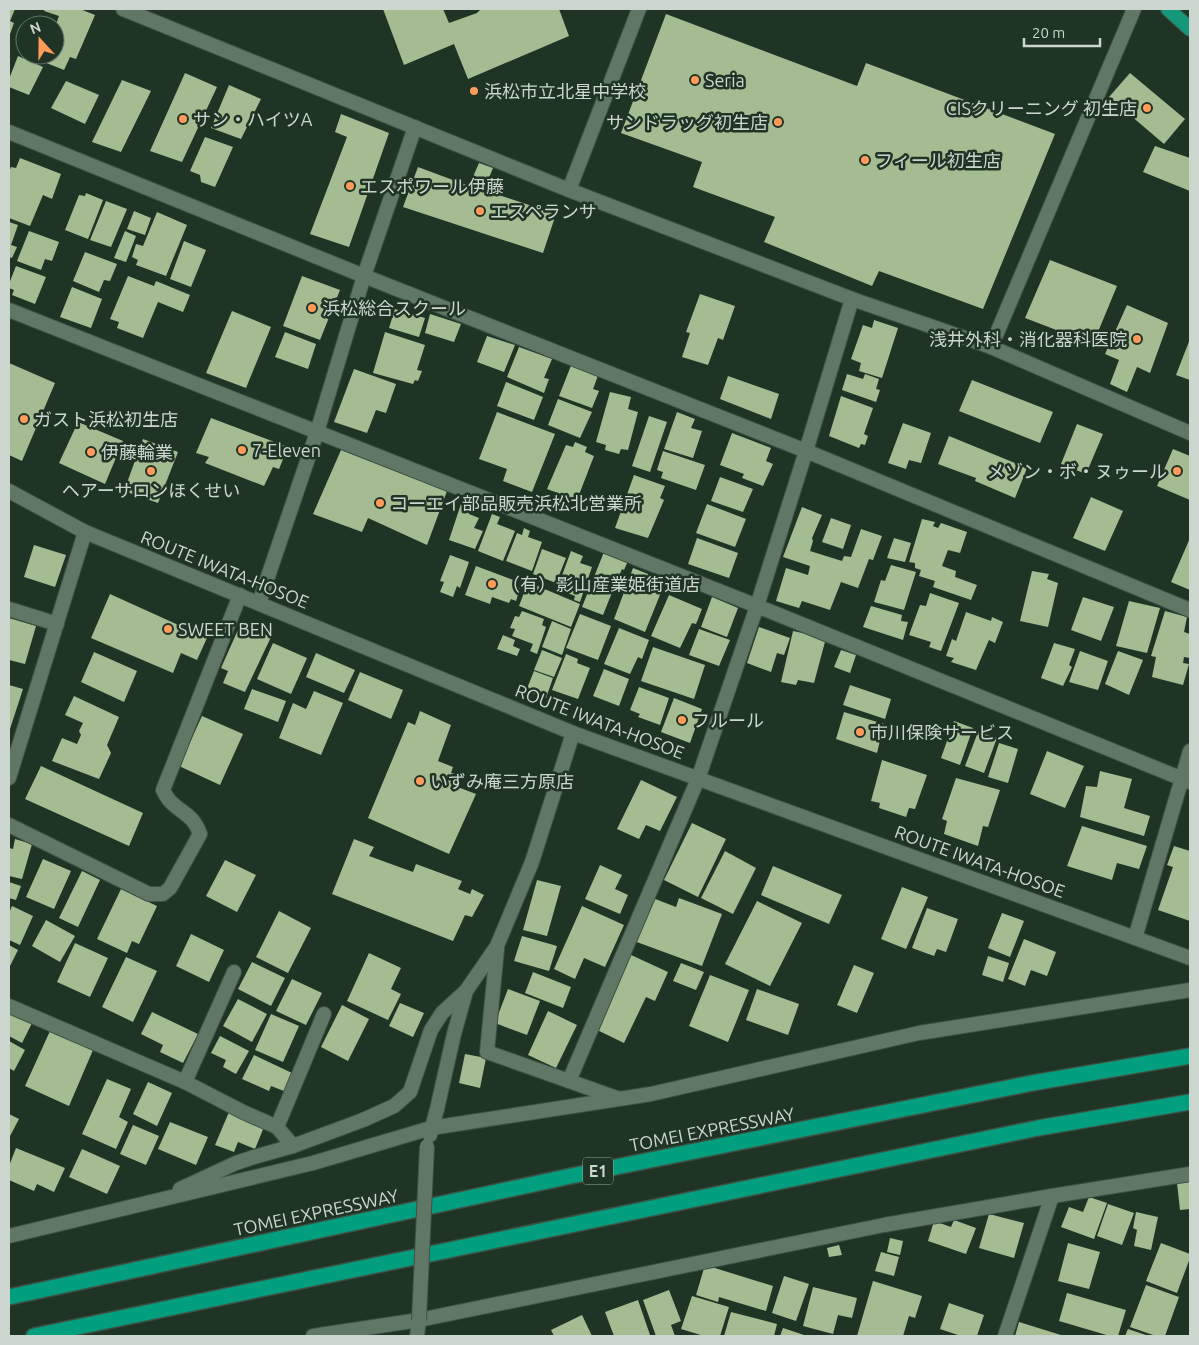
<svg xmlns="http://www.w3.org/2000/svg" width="1199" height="1345" font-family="Ubuntu,'Noto Sans JP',sans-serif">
<rect width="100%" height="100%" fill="#203425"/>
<!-- building -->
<g fill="#a5bc93">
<polygon points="9,9 15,9 10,21 14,23 9,37"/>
<polygon points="45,9 80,9 95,15 76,59 70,57 64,70 39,60 40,55 55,55 55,27 59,16 44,11"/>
<polygon points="383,9 443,9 449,23 477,13 481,9 559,9 569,36 468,79 454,44 404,65"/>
<polygon points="666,14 857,86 866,63 1055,134 983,309 879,271 872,286 764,242 775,217 693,187 702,162 621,133"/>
<polygon points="18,56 43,67 29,95 9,87 9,79"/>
<polygon points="185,73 217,87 182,162 150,151"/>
<polygon points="1130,73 1185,119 1164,144 1109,97"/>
<polygon points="122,80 151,91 121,152 92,142"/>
<polygon points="66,81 99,95 85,124 51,108"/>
<polygon points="229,85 261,99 241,139 211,128"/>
<polygon points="341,114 389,133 349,247 310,234 347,137 335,132"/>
<polygon points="205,137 233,147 215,187 201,182 200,175 190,171"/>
<polygon points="1155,146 1190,158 1190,191 1143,172"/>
<polygon points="20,158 61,174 52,199 43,195 30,226 9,218 9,172 11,167 16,168"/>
<polygon points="479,163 493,168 484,190 556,214 543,253 403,207 418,167 469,186"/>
<polygon points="86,193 103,200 88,239 65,230 79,195 85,196"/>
<polygon points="106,201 127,209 111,247 90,240"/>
<polygon points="134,211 151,218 145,235 127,229"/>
<polygon points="157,212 187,225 166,276 136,265 138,260 132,257 136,244 143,246"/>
<polygon points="9,222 18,225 11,245 17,247 12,258 9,257"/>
<polygon points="29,231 59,242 52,261 45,259 41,270 17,261"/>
<polygon points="125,231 136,236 126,262 114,258"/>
<polygon points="184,241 206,250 191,287 170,279"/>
<polygon points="85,252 117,264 110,281 104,280 99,292 73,281"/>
<polygon points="1050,260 1117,286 1093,344 1025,318"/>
<polygon points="16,266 46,277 35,304 12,295 14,290 9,288 9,284"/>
<polygon points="128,276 154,286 156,281 190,295 183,312 158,302 143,338 117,328 119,322 110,319"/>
<polygon points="302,276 340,290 320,340 283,326"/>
<polygon points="72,287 102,299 91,328 60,317"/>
<polygon points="700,294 735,306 723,340 718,338 708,365 682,357 690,333 686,332"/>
<polygon points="1127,305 1168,323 1150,373 1137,367 1127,392 1110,384 1119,360 1105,354"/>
<polygon points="395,309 425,318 419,337 389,328"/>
<polygon points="232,311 271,327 246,388 206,373"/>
<polygon points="430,314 461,324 454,342 425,333"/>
<polygon points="874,320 898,328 882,378 859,371 861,363 851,359 863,325 872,328"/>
<polygon points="285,332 316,344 308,369 275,357"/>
<polygon points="385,332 425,345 417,370 422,371 418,381 415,380 413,384 373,373"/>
<polygon points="487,336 515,345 504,372 477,362"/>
<polygon points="1190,339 1190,380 1176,375"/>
<polygon points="519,347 552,359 544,378 549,379 544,393 507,377"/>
<polygon points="9,363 55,383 22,461 9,455"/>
<polygon points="572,363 599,373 593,389 599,391 592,408 559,396"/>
<polygon points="354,369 396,384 386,413 376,410 367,433 334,422"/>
<polygon points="847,374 863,379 865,374 879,379 876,389 880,390 876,402 842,390"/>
<polygon points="728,376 779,394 771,419 720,399"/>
<polygon points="972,380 1053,412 1040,443 959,411"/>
<polygon points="506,382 543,397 534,420 497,406"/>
<polygon points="610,392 631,397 628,409 638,412 628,450 621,449 619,454 605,450 606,445 596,442"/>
<polygon points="841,396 873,408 864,434 868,436 865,445 861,444 859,448 829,436"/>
<polygon points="558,399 592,412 580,438 548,425"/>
<polygon points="497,412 555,434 532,492 503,481 507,469 479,459"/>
<polygon points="677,412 695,419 691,428 702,431 693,458 664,449"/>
<polygon points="649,416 667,422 650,472 632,466"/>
<polygon points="211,418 288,447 279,469 273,467 264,486 205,463 209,457 196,453"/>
<polygon points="78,422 123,441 105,484 59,463"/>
<polygon points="903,423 931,433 921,463 909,460 906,469 888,463"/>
<polygon points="1077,424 1103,434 1086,474 1061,464"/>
<polygon points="732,433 771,448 766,461 773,464 763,486 742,478 744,474 720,465"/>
<polygon points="949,436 1027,468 1015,498 975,481 976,478 938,464"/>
<polygon points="143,439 178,452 158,503 124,491"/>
<polygon points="575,442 587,447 585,452 594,456 577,500 547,489 566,445 573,447"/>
<polygon points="1173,449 1190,456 1190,500 1157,486"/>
<polygon points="341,450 447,491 427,545 368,518 362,532 313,514"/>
<polygon points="663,451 705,465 696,490 661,478 663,472 657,470"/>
<polygon points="634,475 665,486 660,498 664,500 648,538 615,528"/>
<polygon points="720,477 753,489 743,512 711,501"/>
<polygon points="1091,497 1123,511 1105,551 1073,538"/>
<polygon points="461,504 471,507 469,514 479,518 474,528 483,531 475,549 449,540"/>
<polygon points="707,504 746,519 735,547 696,533"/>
<polygon points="802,507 822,515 812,538 813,541 810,551 842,561 844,556 851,557 861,529 882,536 873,560 869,559 858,588 841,582 830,610 802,601 799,608 776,601 786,568 808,575 810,566 783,557"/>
<polygon points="492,514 500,517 497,524 515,531 503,561 478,551"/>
<polygon points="831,518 851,525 843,549 822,542"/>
<polygon points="922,519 935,522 933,526 938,528 941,523 967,532 960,553 948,550 942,566 956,571 955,577 977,585 971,600 933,587 935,581 919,576 921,570 915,568 915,563 909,562"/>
<polygon points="524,528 530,531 528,537 542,542 532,571 506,561 517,533 522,535"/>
<polygon points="697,538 738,553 729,578 688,564"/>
<polygon points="894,538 911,543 905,562 887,558"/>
<polygon points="1190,538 1190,590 1171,582"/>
<polygon points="34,545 66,555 55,587 24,577"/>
<polygon points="542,549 566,558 556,583 533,574"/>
<polygon points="571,551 583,556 580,563 592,567 580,602 574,600 575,596 557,589"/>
<polygon points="604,552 628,561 624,570 622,569 615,585 603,581 601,586 613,590 603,615 582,607"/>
<polygon points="450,555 469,562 460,588 457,586 453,597 440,592 444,582 440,581"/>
<polygon points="891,565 916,572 904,610 874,602 881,580 885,581"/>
<polygon points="476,566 516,581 514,586 520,588 516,601 511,599 509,603 492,597 490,604 465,595"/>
<polygon points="633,568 658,578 656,582 664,585 645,632 614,619"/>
<polygon points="1032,571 1049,574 1047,579 1058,583 1048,627 1020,621"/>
<polygon points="528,582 580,604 571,627 519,606"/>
<polygon points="930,593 959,603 941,651 929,647 931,642 909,635 920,605 926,606"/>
<polygon points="110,594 207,638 197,660 181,653 173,673 91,638"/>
<polygon points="669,595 702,609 696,624 692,623 680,648 651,636"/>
<polygon points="712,597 738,608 727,637 701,627"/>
<polygon points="1083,597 1114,607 1101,641 1071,630"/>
<polygon points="1129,601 1160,608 1147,653 1116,646"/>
<polygon points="871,606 902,615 901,621 908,622 903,640 863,627"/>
<polygon points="522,611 544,619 542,625 546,627 537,654 530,651 533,644 512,636 515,629 510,628 515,616 519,617"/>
<polygon points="1165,611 1187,617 1184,632 1190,634 1190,658 1184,657 1183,663 1189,664 1183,685 1152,677 1156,657 1151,656"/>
<polygon points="966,612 991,621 992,617 1003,622 995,643 989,640 976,670 951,662 954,658 946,656 952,639 956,641"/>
<polygon points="580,614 611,626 598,660 566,648"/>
<polygon points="9,618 36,626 25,664 9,660"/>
<polygon points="552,621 571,629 562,655 542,647"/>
<polygon points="241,623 271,637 245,692 223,683 228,671 221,668"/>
<polygon points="759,627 790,638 784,655 777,653 771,672 747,663"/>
<polygon points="619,628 649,640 642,659 638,657 630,674 604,664"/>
<polygon points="699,629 730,640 719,666 689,655"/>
<polygon points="793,631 826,638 814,683 798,680 796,685 781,682"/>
<polygon points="503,635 515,640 513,646 520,649 517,656 497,649"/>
<polygon points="273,643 307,658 291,694 257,679"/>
<polygon points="1054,643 1075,649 1069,665 1072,667 1063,686 1041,678"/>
<polygon points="653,647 705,665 694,699 641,681"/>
<polygon points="542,650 562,658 554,677 534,670"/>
<polygon points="841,650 856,655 850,673 834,667"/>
<polygon points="1080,651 1108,661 1098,690 1069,682"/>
<polygon points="1118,651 1143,660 1129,695 1105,684"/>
<polygon points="94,652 137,671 124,702 81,682"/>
<polygon points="316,653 355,670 344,693 306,677"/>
<polygon points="566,654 578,659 577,663 590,668 578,699 552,690"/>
<polygon points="604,669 629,679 619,706 593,696"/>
<polygon points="534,671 553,678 546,698 526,691"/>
<polygon points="360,672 403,690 391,719 348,700"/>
<polygon points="9,685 23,689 9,732"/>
<polygon points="850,685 891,699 885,719 843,705"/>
<polygon points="639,687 669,698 660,725 638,717 640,714 630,710"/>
<polygon points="252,689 286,701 278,722 244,709"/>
<polygon points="314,691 343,703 321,755 279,738 293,703 306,709"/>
<polygon points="74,696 119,717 107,745 111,753 99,779 52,761 62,738 77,744 81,735 79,731 83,723 65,715"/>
<polygon points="674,698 702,709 690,743 661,732"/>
<polygon points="420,711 451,725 438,761 453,767 451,773 458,775 455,786 476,794 449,854 368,818 408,722 415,725"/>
<polygon points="844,712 884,724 877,753 836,739"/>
<polygon points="202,716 243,734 220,785 179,766"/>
<polygon points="954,721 973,728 960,765 941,758"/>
<polygon points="978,732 997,738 984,773 965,766"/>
<polygon points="999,743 1018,749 1008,783 988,777"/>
<polygon points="1047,751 1084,766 1065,808 1030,794"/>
<polygon points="882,760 927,775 915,809 909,808 906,817 879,808 880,803 871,801"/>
<polygon points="41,766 143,813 129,846 25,799"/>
<polygon points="1100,771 1132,779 1124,808 1150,816 1144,836 1080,817 1086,786 1097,787"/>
<polygon points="956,778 1000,790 988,827 983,826 978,846 944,834 947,821 942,819"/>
<polygon points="641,780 677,797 660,831 646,825 639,839 617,829"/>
<polygon points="692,823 726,839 698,897 664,880"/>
<polygon points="1082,826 1147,846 1139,869 1117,863 1112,880 1067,866"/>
<polygon points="15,839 32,844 22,879 9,876 9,848 13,849"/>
<polygon points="354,839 374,847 369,856 413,872 416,864 462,881 458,889 470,894 472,889 484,895 472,917 465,915 453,941 332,894"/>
<polygon points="1174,846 1190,851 1190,921 1158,910 1173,867 1167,865"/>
<polygon points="725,851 756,868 733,914 701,898"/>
<polygon points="43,859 71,871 54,909 26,897"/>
<polygon points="225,860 256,875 237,912 206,896"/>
<polygon points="600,865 622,875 615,889 628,895 620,914 585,899"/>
<polygon points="773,866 842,895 829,924 761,895"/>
<polygon points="82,871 100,880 78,927 59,918"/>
<polygon points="537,880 561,886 547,936 523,930"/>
<polygon points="9,882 21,886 16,900 9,898"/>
<polygon points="902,887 928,897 906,949 881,939"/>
<polygon points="121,889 157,906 139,944 132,941 127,953 97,939"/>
<polygon points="650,897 676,907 679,898 722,914 702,966 634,941"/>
<polygon points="757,901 802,923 770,986 725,964"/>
<polygon points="12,906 33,916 20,945 9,940 9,913"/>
<polygon points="582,906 624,925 605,967 584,958 575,979 554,969"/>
<polygon points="927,908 958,919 946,952 937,949 934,956 912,948"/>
<polygon points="279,911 311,928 288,973 256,957"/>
<polygon points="1002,913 1024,921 1010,957 988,948"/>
<polygon points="46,920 75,936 60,962 32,946"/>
<polygon points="191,934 224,950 209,982 176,966"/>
<polygon points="522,936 557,946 549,971 514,961"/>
<polygon points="1024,939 1056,952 1047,976 1031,970 1025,986 1008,979"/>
<polygon points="75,943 108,958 90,997 57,982"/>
<polygon points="9,945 18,950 9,968"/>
<polygon points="369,953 401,968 391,989 401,994 388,1020 347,1001"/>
<polygon points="629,954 668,972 655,1001 646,997 624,1043 593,1028"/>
<polygon points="988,956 1009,963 1003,982 982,975"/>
<polygon points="126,957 157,971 133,1022 102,1007"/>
<polygon points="252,962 285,978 271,1006 238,989"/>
<polygon points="681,963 704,972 696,990 673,981"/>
<polygon points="854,965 874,973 857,1013 837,1005"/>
<polygon points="533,972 571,987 563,1008 525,993"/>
<polygon points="710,975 749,990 728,1042 689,1026"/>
<polygon points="292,979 322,993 306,1025 276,1011"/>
<polygon points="508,989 540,1001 527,1035 495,1023"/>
<polygon points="757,989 799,1004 788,1035 746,1020"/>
<polygon points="238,999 267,1014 252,1042 223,1026"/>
<polygon points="400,1003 424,1013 413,1037 389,1026"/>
<polygon points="342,1005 369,1019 348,1061 321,1047"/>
<polygon points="9,1011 32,1023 22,1043 9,1036"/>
<polygon points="548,1011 577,1025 556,1068 528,1055"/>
<polygon points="152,1012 198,1034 183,1063 160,1052 163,1045 141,1034"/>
<polygon points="271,1014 299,1026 283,1062 255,1050"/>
<polygon points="50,1031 93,1050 69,1106 25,1086"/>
<polygon points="220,1036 249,1051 236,1074 223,1067 226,1060 211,1053"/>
<polygon points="9,1041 25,1050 14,1071 9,1068"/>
<polygon points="465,1054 486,1058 480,1088 459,1083"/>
<polygon points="254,1055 292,1073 284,1091 271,1086 269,1091 242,1079"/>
<polygon points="107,1079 131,1089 119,1117 128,1122 116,1149 82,1134"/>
<polygon points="148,1082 172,1093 157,1126 133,1114"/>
<polygon points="229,1112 264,1127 255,1149 238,1142 234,1152 215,1145"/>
<polygon points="9,1114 19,1119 9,1138"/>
<polygon points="170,1122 208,1137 196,1165 158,1149"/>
<polygon points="133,1125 159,1136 146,1165 120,1154"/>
<polygon points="16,1148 65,1168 54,1192 37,1184 34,1191 9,1180 9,1166"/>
<polygon points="82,1149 120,1166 107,1194 69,1177"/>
<polygon points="1190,1182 1190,1209 1180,1210 1177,1183"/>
<polygon points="1089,1197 1107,1203 1094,1239 1061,1227 1069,1207 1083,1212"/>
<polygon points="1108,1204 1134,1213 1122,1245 1097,1236"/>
<polygon points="1136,1212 1158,1217 1151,1250 1134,1246 1137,1230 1133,1228"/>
<polygon points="989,1214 1024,1223 1014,1258 979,1248"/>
<polygon points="954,1220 976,1228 966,1254 928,1241 934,1221 951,1227"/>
<polygon points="890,1238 903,1241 900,1255 887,1252"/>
<polygon points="1068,1243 1100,1252 1089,1289 1058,1281"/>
<polygon points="1161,1243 1190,1254 1190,1258 1177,1293 1146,1281"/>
<polygon points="839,1245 842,1255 829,1257 827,1248"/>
<polygon points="881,1252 899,1257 894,1276 875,1271"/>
<polygon points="705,1265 773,1286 766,1311 719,1297 718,1302 696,1295"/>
<polygon points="784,1276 809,1284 796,1321 772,1313"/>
<polygon points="873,1281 922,1296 915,1318 909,1316 903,1336 857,1336"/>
<polygon points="1146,1285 1179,1297 1165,1336 1156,1336 1130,1327"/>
<polygon points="813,1287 857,1298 852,1318 838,1315 833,1334 803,1326"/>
<polygon points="669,1290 681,1321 671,1325 675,1336 656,1336 643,1300"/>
<polygon points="1067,1293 1126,1310 1118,1336 1110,1336 1059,1321"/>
<polygon points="692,1296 729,1307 720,1336 704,1336 681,1329"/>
<polygon points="638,1300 650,1335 646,1336 614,1336 605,1312"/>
<polygon points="949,1303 984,1315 977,1336 961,1336 940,1329"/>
<polygon points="731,1312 777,1324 774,1336 724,1336"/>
<polygon points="582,1315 592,1336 554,1336 551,1330"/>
<polygon points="1019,1322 1061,1335 1061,1336 1015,1336"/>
<polygon points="783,1328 807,1336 780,1336"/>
<polygon points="1128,1329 1149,1336 1125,1336"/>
</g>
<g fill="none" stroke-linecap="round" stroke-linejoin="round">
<!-- minor casing -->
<g stroke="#3f5044" stroke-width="16">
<g id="minor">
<polyline points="123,9 569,190 852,299 991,347 1190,433"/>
<polyline points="9,132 364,276 806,451 1190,610"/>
<polyline points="569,190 639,9"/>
<polyline points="9,310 757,606 1190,782"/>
<polyline points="991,347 1134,9"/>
<polyline points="259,603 317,432 364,276 415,127"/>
<polyline points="9,609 57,624"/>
<polyline points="9,778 85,532"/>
<path d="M9,825L149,894H163L170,888L200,834C193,814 182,814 170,801C167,798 165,794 163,790L240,595"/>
<polyline points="1135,938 1190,751"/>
<polyline points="497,949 487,1052 617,1098"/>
<polyline points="9,1006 185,1082 243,1112 277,1127 293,1146 363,1120 394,1106 410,1092 431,1030 442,1013 466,991"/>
<polyline points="569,1081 698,779 757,606 806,451 852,299"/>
<polyline points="185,1082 234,972"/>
<polyline points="277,1127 324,1014"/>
<polyline points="430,1135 437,1109 454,1034 466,991 497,946 532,862 573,733"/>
<polyline points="180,1189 236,1163 254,1157 293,1146"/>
<polyline points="9,1236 313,1163 431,1128 651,1094 919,1033 1190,990"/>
<polyline points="313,1336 419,1320 884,1225 1052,1196 1190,1174"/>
<polyline points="417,1336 419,1320"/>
<polyline points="1005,1336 1052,1196"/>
</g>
</g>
<!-- secondary casing -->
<g stroke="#3f5044" stroke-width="16">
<polyline id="secondary" points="9,491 85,532 573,733 1190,958"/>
</g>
<!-- trunk casing -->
<g stroke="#3f5044" stroke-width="16">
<polyline id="trunk" points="1168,9 1190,29"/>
</g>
<!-- motorway casing -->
<g stroke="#3f5044" stroke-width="18">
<g id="motorway">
<polyline points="9,1297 571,1176 1032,1083 1190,1056"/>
<polyline points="34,1336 1038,1128 1190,1102"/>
</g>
</g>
<!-- minor -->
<use href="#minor" stroke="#617766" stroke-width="14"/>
<!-- secondary -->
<use href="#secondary" stroke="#617766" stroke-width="14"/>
<!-- trunk -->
<use href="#trunk" stroke="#14977a" stroke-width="14"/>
<!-- motorway -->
<use href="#motorway" stroke="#019f7f" stroke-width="15"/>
<!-- minor-bridge casing -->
<g stroke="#3f5044" stroke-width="16" stroke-linecap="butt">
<polyline id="minor-bridge" points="419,1320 427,1146"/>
</g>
<!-- minor-bridge -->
<use href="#minor-bridge" stroke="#617766" stroke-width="14"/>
</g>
<!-- markers -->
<g fill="#ff9b5b" stroke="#203425" stroke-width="2">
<circle cx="695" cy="80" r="5"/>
<circle cx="474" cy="91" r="5"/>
<circle cx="1147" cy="108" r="5"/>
<circle cx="183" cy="119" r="5"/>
<circle cx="778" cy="122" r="5"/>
<circle cx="865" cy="160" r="5"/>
<circle cx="350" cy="186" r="5"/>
<circle cx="480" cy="211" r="5"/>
<circle cx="312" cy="308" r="5"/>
<circle cx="1137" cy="339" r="5"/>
<circle cx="24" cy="419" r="5"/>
<circle cx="242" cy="450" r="5"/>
<circle cx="91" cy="452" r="5"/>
<circle cx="151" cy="471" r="5"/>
<circle cx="1177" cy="471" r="5"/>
<circle cx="380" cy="503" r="5"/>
<circle cx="492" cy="584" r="5"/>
<circle cx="168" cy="629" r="5"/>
<circle cx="682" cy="720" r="5"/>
<circle cx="860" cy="732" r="5"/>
<circle cx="420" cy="781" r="5"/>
</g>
<g text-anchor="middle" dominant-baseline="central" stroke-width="5" stroke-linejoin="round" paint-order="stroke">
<!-- shield labels -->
<rect fill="#203425" stroke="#98a69b" stroke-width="1" x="583" y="1157.5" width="30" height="27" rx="4"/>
<g font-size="16" font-weight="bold" fill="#cbd7ce">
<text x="598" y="1171">E1</text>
</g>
<!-- poi labels -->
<g font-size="18" fill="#cbd7ce" stroke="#203425" text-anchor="start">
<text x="705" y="80">Seria</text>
<text x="484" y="91">浜松市立北星中学校</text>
<text x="1137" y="108" text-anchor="end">CISクリーニング 初生店</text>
<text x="193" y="119">サン・ハイツA</text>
<text x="768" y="122" text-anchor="end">サンドラッグ初生店</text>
<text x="875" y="160">フィール初生店</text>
<text x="360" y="186">エスポワール伊藤</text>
<text x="490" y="211">エスペランサ</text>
<text x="322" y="308">浜松総合スクール</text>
<text x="1127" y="339" text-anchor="end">浅井外科・消化器科医院</text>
<text x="34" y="419">ガスト浜松初生店</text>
<text x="252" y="450">7-Eleven</text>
<text x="101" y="452">伊藤輪業</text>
<text x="1167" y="471" text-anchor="end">メゾン・ボ・ヌゥール</text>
<text x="151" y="490" text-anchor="middle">ヘアーサロンほくせい</text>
<text x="390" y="503">コーエイ部品販売浜松北営業所</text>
<text x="502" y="584">（有）影山産業姫街道店</text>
<text x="178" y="629">SWEET BEN</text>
<text x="692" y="720">フルール</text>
<text x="870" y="732">市川保険サービス</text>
<text x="430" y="781">いずみ庵三方原店</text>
</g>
<!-- street labels -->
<g font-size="18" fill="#cbd7ce" stroke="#203425">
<text transform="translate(225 569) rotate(22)">ROUTE IWATA-HOSOE</text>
<text transform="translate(600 721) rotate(21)">ROUTE IWATA-HOSOE</text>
<text transform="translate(980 861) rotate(20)">ROUTE IWATA-HOSOE</text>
<text transform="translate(712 1129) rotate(-11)">TOMEI EXPRESSWAY</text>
<text transform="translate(316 1212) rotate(-12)">TOMEI EXPRESSWAY</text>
</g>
</g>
<!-- border -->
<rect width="1199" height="1345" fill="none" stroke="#cbd7ce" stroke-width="20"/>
<!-- north arrow -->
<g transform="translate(40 40) rotate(339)"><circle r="24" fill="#203425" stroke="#647569"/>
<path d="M0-4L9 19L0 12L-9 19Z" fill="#ff9b5b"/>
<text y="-8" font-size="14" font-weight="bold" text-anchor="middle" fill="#cbd7ce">N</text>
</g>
<!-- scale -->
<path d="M1024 38v8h76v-8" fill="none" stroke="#cbd7ce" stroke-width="2.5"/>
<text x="1032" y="38" font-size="15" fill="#cbd7ce" stroke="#203425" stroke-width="4" paint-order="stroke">20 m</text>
</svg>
